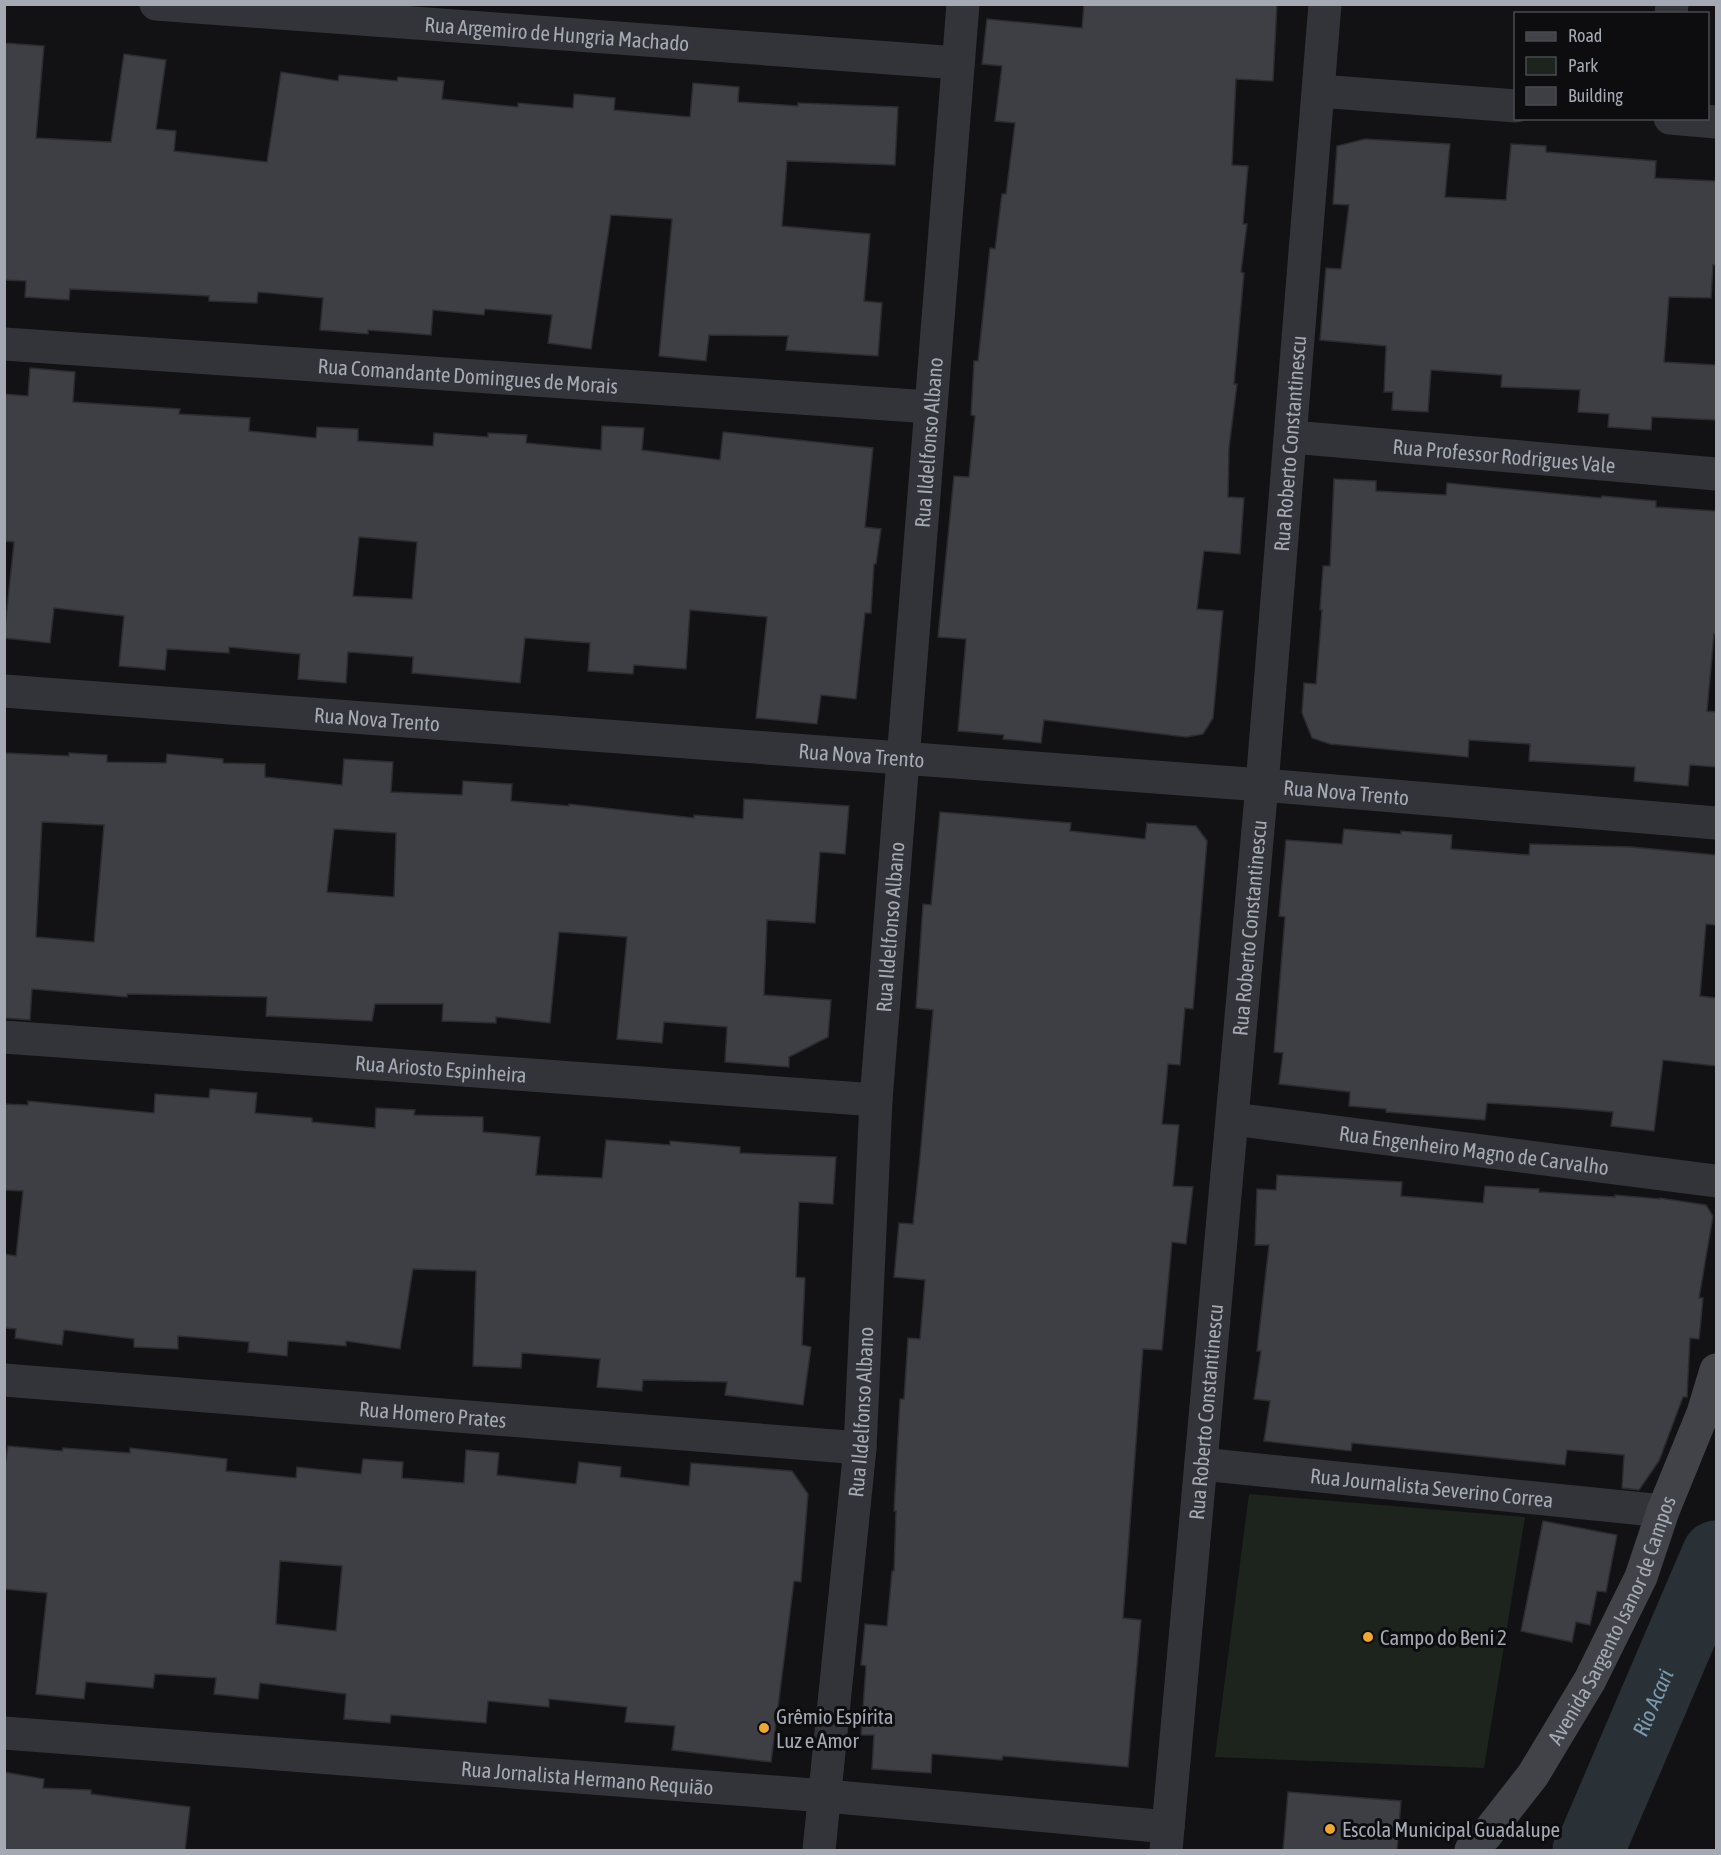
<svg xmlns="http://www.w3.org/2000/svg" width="1721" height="1855" font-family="'Asap Condensed',sans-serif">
<rect width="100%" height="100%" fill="#121214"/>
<!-- green -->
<polygon fill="#1d241d" points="1249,1494 1525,1517 1484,1768 1215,1757"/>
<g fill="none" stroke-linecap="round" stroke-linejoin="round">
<!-- river -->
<path stroke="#293137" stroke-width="69" id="s1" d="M1587,1850L1591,1847L1716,1555"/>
</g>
<!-- building -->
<g fill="#3e3f44" stroke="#2c2c30" stroke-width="1.5" fill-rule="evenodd">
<polygon points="1084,4 1277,4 1273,81 1236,79 1232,165 1248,166 1243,224 1247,224 1241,272 1244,273 1234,384 1237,384 1229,448 1228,497 1244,498 1240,554 1204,551 1197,609 1223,611 1213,718 1203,734 1186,737 1044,720 1041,743 1003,739 1004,735 958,731 966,639 938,637 954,476 969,477 975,416 971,415 974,361 978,361 990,248 995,249 1002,194 1006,194 1015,123 995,121 1002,66 982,64 987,19 1082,28"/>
<polygon points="4,43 44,46 36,138 111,142 124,54 166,60 156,129 176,131 174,151 267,162 281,72 338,81 339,75 397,81 398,77 444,81 442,99 518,107 518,103 573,108 574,94 615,98 614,110 690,117 693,83 739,87 738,102 798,106 798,103 898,107 895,165 787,161 782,226 870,234 864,301 882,303 878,356 786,350 788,336 709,335 706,361 659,356 672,219 611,215 591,349 548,343 552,315 485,309 484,315 433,310 431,335 368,330 368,334 320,330 323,298 258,292 257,303 209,301 209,296 70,289 69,300 25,297 26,281 4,280"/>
<polygon points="1365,139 1450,144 1445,197 1506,200 1511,144 1546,146 1546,152 1656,161 1655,178 1716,181 1716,265 1713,265 1711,298 1669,297 1664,362 1716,365 1716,420 1652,417 1651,430 1608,427 1609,414 1578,412 1580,390 1501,387 1502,375 1431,370 1428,412 1392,410 1393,392 1384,392 1386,346 1320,340 1326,268 1341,269 1349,205 1333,204 1337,146"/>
<path d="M30,368L75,372L73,402L180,409L179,414L250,418L249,431L316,438L317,427L358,429V441L433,446L434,433L488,437V433L527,435L526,443L601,450L602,426L644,428L642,450L720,460L723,432L873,448L865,527L881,529L876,564H874L871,613H865L856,699L821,695L817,724L756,718L767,617L690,610L686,669L634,665L633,674L588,671L590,643L525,638L520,683L412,673L413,657L348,652L346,683L298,679L300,654L229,647V653L167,649L165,670L119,666L124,616L54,608L50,643L4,638L14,542L4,541V394L28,396ZM359,537L417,542L412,599L353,596Z"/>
<polygon points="1334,479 1376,481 1376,491 1446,495 1447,483 1601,498 1602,496 1656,501 1656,507 1716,511 1716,635 1714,634 1707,711 1716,712 1716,767 1690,765 1688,786 1634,781 1635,767 1529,761 1530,744 1469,740 1468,757 1330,744 1312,738 1302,713 1304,683 1316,684 1322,610 1320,610 1323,566 1330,566"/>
<path d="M4,753L69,756V753L107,755V762L166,763L167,754L223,759V763L265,764V777L342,785L344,759L393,762L391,792L462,795L463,781L512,784L511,801L569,806V804L694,818V815L743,819L744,799L849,806L845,854L820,852L815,923L767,920L764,995L831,1000L828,1037L789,1057V1067L725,1062L727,1027L664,1022L662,1043L617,1039L627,937L559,932L550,1023L496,1017V1023L442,1021L443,1004H375L372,1021L266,1016L267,997L127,994V997L32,989L30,1020L4,1018ZM42,822L104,825L94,942L36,937ZM334,829L396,833L394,897L327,892Z"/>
<polygon points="940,812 1071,823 1070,831 1145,839 1147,823 1196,826 1207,841 1193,1009 1185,1008 1180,1065 1168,1064 1162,1124 1179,1125 1173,1186 1193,1187 1186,1244 1172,1242 1162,1350 1143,1349 1123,1618 1141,1620 1128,1767 1003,1756 1002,1760 932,1754 931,1773 872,1769 874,1735 861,1735 866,1666 861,1665 865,1624 887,1626 892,1571 894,1571 896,1511 894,1511 900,1399 904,1399 908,1338 920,1339 925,1280 894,1277 899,1223 913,1224 920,1157 933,1010 916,1008 923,904 931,905"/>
<polygon points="1344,829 1401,834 1401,831 1452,835 1451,849 1529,855 1530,844 1631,847 1716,855 1716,925 1706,924 1700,996 1716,998 1716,1066 1663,1060 1654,1131 1611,1126 1613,1112 1566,1108 1487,1103 1485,1120 1386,1112 1386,1109 1349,1106 1350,1092 1279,1084 1283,1053 1274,1052 1285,917 1279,916 1286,840 1342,844"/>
<polygon points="210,1089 257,1093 255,1113 312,1118 312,1122 375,1128 376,1108 415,1110 414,1115 483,1117 483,1132 540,1137 536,1175 602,1178 606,1140 670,1145 670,1141 740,1147 740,1153 836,1157 833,1204 799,1202 796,1277 805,1278 802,1345 811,1347 803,1405 725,1395 727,1382 643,1380 642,1391 597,1387 600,1359 522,1353 521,1368 473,1366 476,1271 413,1269 400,1349 346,1341 346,1346 288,1341 287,1356 248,1352 249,1342 178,1336 178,1349 134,1347 134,1339 64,1330 62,1345 15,1338 16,1329 4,1328 4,1254 16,1256 23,1191 4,1190 4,1104 28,1105 28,1101 154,1113 155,1094 209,1098"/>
<polygon points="1277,1175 1402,1182 1401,1196 1483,1203 1485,1186 1539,1189 1539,1192 1615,1197 1615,1195 1660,1199 1660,1198 1706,1205 1713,1216 1699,1298 1703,1298 1699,1339 1690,1338 1687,1397 1683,1397 1659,1461 1639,1490 1622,1488 1624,1455 1567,1450 1565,1465 1352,1443 1351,1451 1264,1441 1270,1401 1254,1399 1261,1351 1257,1351 1269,1245 1255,1245 1257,1189 1276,1190"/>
<path d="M8,1446L62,1451L63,1448L130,1453V1448L227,1459L226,1471L296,1478L297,1467L361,1474L363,1459L403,1462L402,1478L464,1483L466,1450L499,1453L497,1475L576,1484L579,1462L621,1467L620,1477L689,1486L691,1463L792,1471L808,1494L801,1582L794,1581L771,1762L672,1750L675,1726L625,1722L627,1707L549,1699V1707L488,1701L486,1723L391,1715L390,1723L344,1719L346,1694L260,1683L258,1699L214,1694L216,1678L155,1674L153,1688L86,1682L84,1699L36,1694L47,1593L4,1589V1473ZM280,1561L342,1566L336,1631L276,1624Z"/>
<polygon points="1543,1521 1617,1535 1606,1592 1597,1591 1590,1625 1576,1622 1572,1642 1521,1631"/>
<polygon points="4,1772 44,1779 43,1788 91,1790 91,1794 190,1807 185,1851 4,1851"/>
<polygon points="1288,1792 1401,1801 1397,1851 1283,1851"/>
</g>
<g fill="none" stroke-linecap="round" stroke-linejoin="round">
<!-- street -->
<g stroke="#333439" stroke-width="33">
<path id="s2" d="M156,4L958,63"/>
<polyline points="1671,14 1672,4"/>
<polyline points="1319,91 1516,106"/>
<polyline points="1670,118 1716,122"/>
<path id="s3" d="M4,344L931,407"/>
<path id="s4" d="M1292,437L1716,474"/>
<path id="s5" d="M4,691L1262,785L1716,823"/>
<path id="s6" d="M4,1037L876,1100"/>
<path id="s7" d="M1233,1119L1716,1181"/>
<path id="s8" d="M4,1380L860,1448"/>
<path id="s9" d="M1201,1464L1663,1511"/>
<path id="s10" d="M4,1733L826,1796L1168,1827"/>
<path id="s11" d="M819,1850L860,1448L876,1100L963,4"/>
<path id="s12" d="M1166,1850L1262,785L1325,4"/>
</g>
<!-- secondary -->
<path stroke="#414349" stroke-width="33" id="s13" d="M1471,1850L1486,1835L1533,1775L1590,1680L1641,1577L1663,1511L1703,1413L1716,1370"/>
</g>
<!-- markers -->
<g fill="#efa82f" stroke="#0d0d0f" stroke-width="2">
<circle cx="1368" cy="1637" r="6"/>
<circle cx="764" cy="1728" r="6"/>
<circle cx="1330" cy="1829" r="6"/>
</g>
<g text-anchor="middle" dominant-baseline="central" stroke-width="6" stroke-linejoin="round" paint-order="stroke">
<!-- street labels -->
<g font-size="21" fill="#a4a9b4" stroke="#0d0d0f">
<text stroke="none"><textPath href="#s2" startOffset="402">Rua Argemiro de Hungria Machado</textPath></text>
<text stroke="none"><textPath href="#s3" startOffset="465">Rua Comandante Domingues de Morais</textPath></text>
<text stroke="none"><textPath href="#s11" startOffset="1412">Rua Ildelfonso Albano</textPath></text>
<text stroke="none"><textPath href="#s12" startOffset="1412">Rua Roberto Constantinescu</textPath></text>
<text stroke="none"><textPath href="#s4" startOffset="213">Rua Professor Rodrigues Vale</textPath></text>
<text stroke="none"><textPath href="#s5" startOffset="374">Rua Nova Trento</textPath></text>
<text stroke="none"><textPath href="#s5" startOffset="860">Rua Nova Trento</textPath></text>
<text stroke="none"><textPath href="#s5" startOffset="1346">Rua Nova Trento</textPath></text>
<text stroke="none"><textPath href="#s11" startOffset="926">Rua Ildelfonso Albano</textPath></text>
<text stroke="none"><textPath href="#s12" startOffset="926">Rua Roberto Constantinescu</textPath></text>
<text stroke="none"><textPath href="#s6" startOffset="438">Rua Ariosto Espinheira</textPath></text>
<text stroke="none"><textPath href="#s7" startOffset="243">Rua Engenheiro Magno de Carvalho</textPath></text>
<text stroke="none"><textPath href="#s12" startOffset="440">Rua Roberto Constantinescu</textPath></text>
<text stroke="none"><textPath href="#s11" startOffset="440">Rua Ildelfonso Albano</textPath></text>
<text stroke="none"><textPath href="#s8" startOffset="430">Rua Homero Prates</textPath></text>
<text stroke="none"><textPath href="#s9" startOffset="232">Rua Journalista Severino Correa</textPath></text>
<text stroke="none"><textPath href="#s13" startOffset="272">Avenida Sargento Isanor de Campos</textPath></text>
<text stroke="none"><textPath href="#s10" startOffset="585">Rua Jornalista Hermano Requião</textPath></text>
</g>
<!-- poi labels -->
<g font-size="21" fill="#a4a9b4" stroke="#0d0d0f" text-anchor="start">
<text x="1380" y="1637">Campo do Beni 2</text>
<text x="776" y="1716">Grêmio Espírita<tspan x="776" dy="24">Luz e Amor</tspan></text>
<text x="1342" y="1829">Escola Municipal Guadalupe</text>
</g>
<!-- water labels -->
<g font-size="22" font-style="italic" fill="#7b99af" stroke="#0d0d0f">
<text stroke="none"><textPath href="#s1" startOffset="162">Rio Acari</textPath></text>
</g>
</g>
<!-- border -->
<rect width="1721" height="1855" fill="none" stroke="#a4a9b4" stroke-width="12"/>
<!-- legend -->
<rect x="1514" y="12" width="195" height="108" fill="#0d0d0f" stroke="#494b51" stroke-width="1.5"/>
<rect x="1526" y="32" width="30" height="9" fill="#414349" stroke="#494b51" stroke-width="1.5"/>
<text x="1568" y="42" font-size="18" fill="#a4a9b4">Road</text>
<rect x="1526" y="57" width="30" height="18" fill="#1d241d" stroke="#494b51" stroke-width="1.5"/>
<text x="1568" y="72" font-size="18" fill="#a4a9b4">Park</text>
<rect x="1526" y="87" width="30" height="18" fill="#3e3f44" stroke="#494b51" stroke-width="1.5"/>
<text x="1568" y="102" font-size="18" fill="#a4a9b4">Building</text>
</svg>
